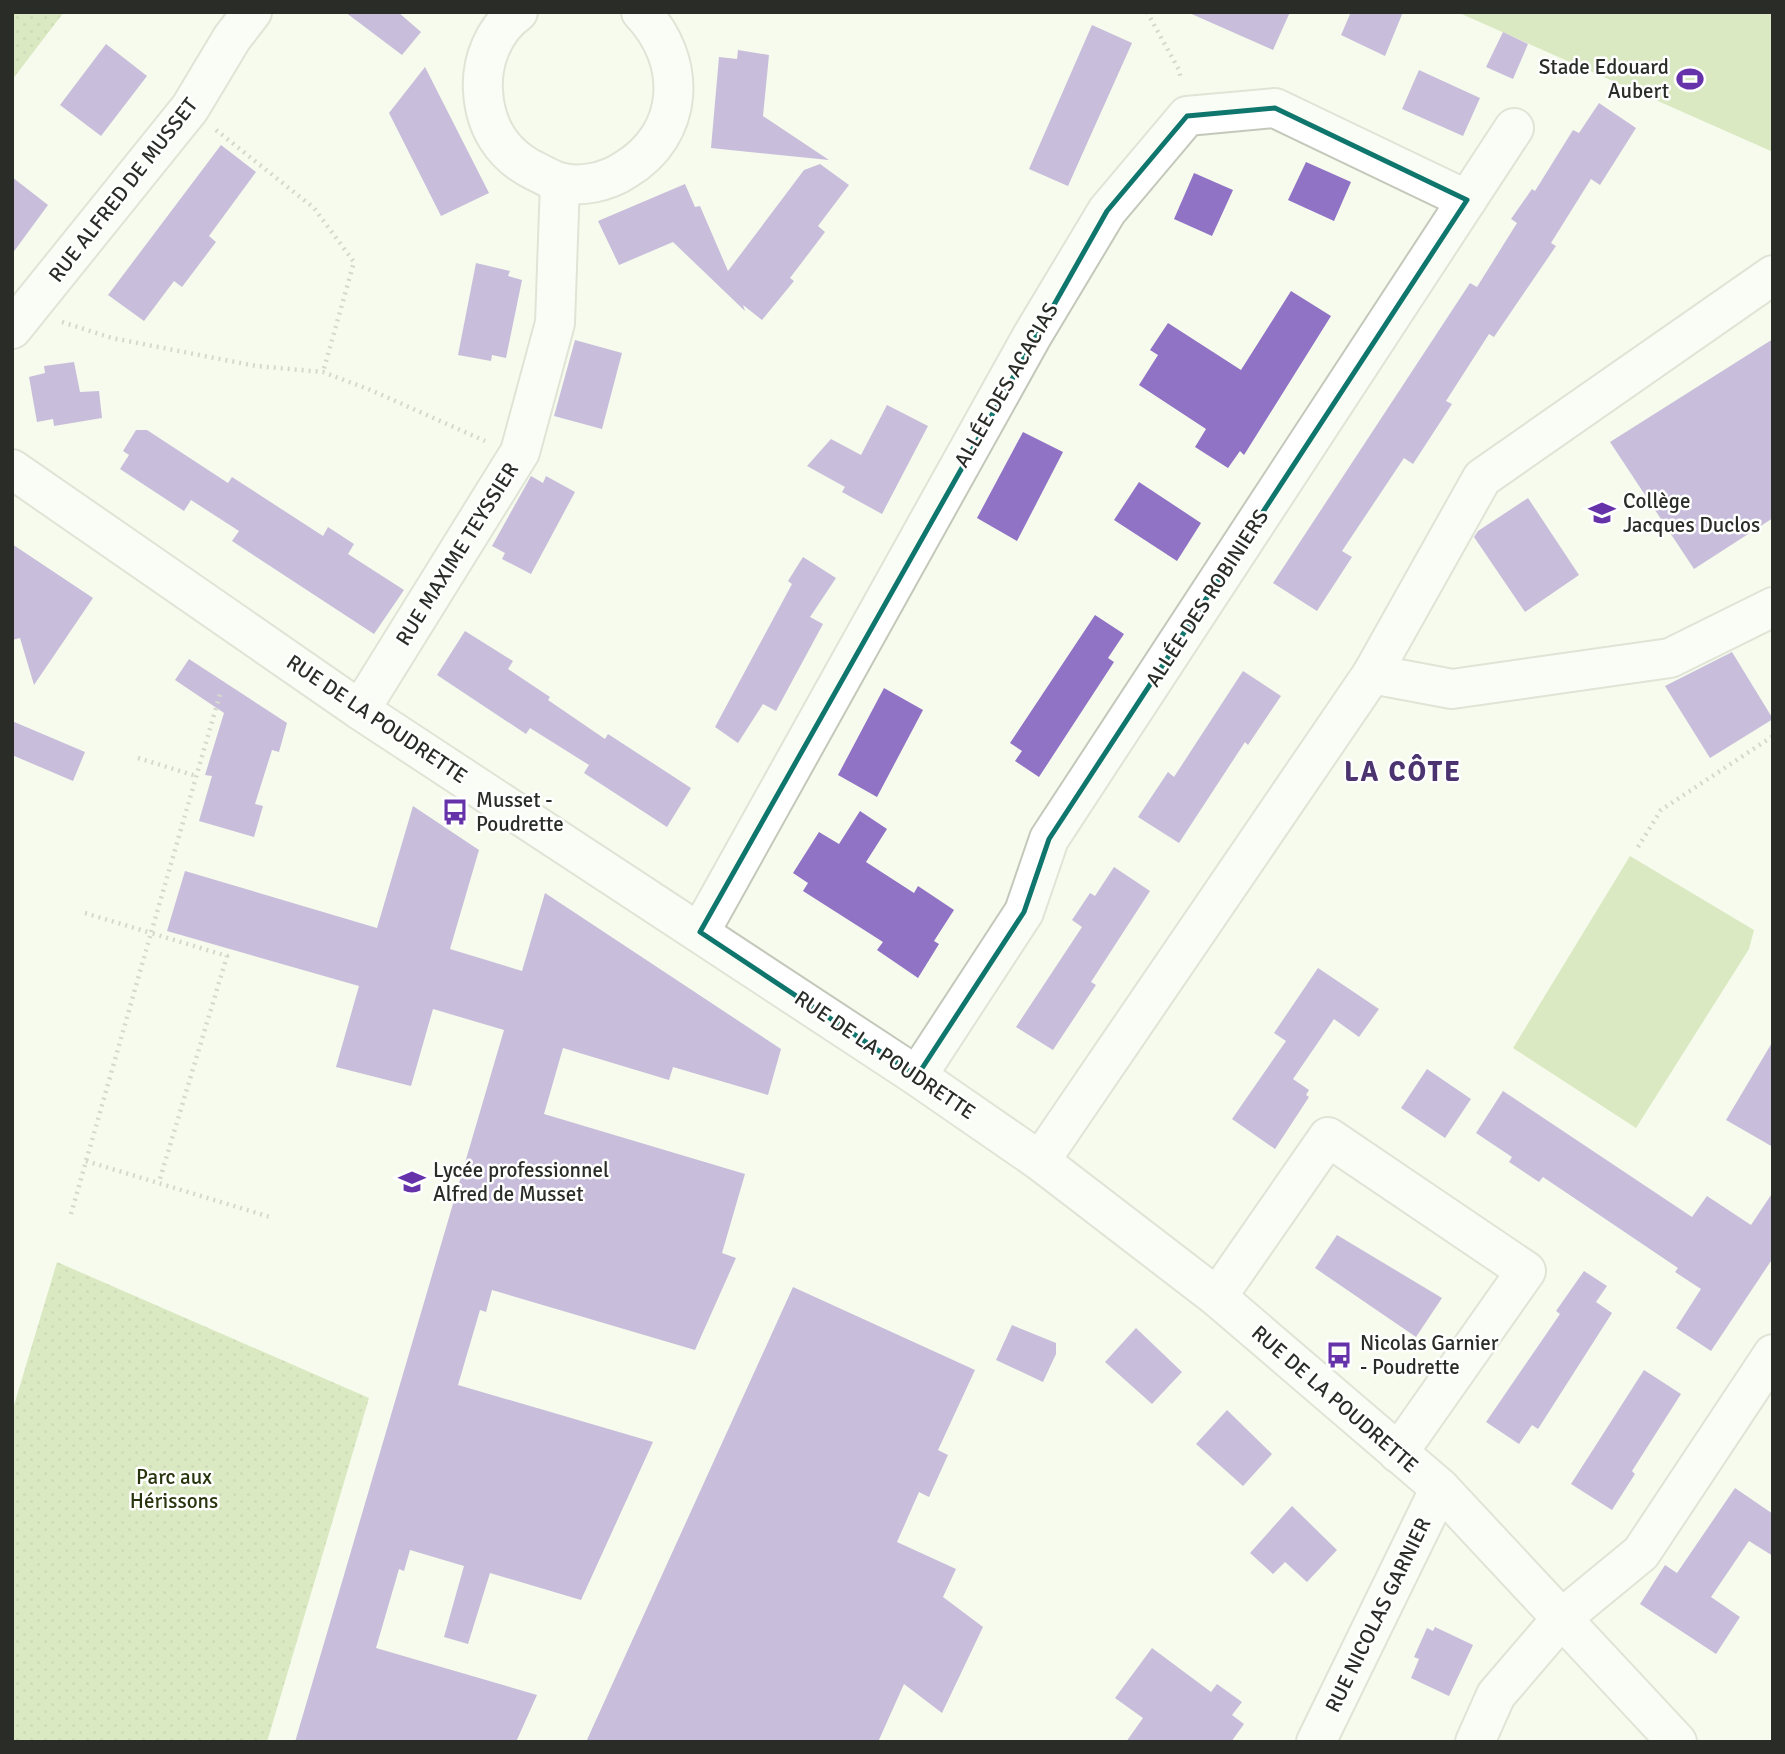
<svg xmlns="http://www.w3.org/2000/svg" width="1785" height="1754" font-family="Signika,sans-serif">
<defs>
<pattern id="grass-dots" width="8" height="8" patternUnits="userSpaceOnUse" patternTransform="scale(1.75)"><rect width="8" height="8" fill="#bad38e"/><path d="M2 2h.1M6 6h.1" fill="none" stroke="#a0b57a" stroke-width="1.8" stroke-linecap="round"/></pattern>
</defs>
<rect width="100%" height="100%" fill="#f6fbed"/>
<!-- grass -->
<g fill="url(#grass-dots)">
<polygon points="12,12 64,12 12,80"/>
<polygon points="57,1262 369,1398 267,1742 12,1742 12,1412"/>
</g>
<!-- garden -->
<g fill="#bad38e">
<polygon points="1457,12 1773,12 1773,152"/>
<polygon points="1630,856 1754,930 1749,949 1636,1128 1513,1048"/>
</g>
<!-- building -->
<g fill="#9073c5">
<polygon points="345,12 398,12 421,32 402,55"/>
<polygon points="1187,12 1290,12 1273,50"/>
<polygon points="1351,12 1403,12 1385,56 1341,35"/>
<polygon points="1092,25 1132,43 1068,186 1029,169"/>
<polygon points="1503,32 1528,44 1513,79 1486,67"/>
<polygon points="106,44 147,76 101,136 60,105"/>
<polygon points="738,50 769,55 763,116 829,160 711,148 719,57 737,59"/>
<polygon points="425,67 489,193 441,216 389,113"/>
<polygon points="1419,70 1480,98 1463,136 1402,109"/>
<polygon points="1599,103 1636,128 1600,185 1591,179 1551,243 1556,246 1494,337 1489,334 1446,401 1452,404 1413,464 1404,458 1342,551 1352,557 1317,611 1273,583 1470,283 1477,287 1517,223 1511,219 1532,189 1535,191 1573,130 1579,133"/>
<polygon points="221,145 256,172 209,236 216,242 182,287 174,281 144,321 108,295"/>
<polygon points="1306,162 1351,182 1334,221 1288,200"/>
<polygon points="820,164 849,185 818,226 825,232 790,278 794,281 762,320 743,305 745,311 673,242 619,265 598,221 685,184 695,207 700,206 728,271 804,170"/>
<polygon points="1194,173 1233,190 1212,236 1174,219"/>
<polygon points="12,177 48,205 12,254"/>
<polygon points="476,263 510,271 508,276 522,280 506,358 492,355 491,361 458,355"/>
<polygon points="1291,291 1331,316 1244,455 1240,451 1228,468 1195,447 1206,429 1139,385 1158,355 1150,350 1168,323 1241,370"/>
<polygon points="1773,339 1773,518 1694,569 1610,442"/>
<polygon points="575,340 622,353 602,429 554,416"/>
<polygon points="74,362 80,392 99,391 102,418 54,426 53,419 37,422 29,377 45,373 44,366"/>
<polygon points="887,405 928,426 882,514 842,492 845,487 807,466 831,439 861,455"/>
<polygon points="136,430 147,430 228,483 232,477 323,536 328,527 354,544 348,554 404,590 374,634 232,541 239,531 191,500 184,511 120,469 129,455 123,451"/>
<polygon points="1023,432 1063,452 1017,541 977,518"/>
<polygon points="531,476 543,483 546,476 575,492 531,574 502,559 505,553 492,546"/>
<polygon points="1139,482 1201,523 1177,561 1114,520"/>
<polygon points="1528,498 1579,575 1525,612 1474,537 1478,531"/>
<polygon points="12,544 93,598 34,685 20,638 12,640"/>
<polygon points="803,557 836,578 810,617 823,624 776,711 763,704 738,743 715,727 792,584 788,581"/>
<polygon points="1095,615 1124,634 1108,658 1114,662 1039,777 1015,761 1022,751 1010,743"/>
<polygon points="465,631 513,661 508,669 550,697 548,700 605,739 608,734 691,788 667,827 584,773 589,765 530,728 526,734 437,675"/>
<polygon points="1732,652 1773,719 1710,758 1665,686"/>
<polygon points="189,659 287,723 279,752 272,750 255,804 263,806 254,837 199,821 212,776 205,775 224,713 175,680"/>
<polygon points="1243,671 1281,696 1248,745 1245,742 1179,843 1138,817 1168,772 1174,777"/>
<polygon points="884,688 923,710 877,797 838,775"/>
<polygon points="12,721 85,752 73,781 12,755"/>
<polygon points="413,806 479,850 450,949 522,971 545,893 781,1049 768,1095 673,1067 669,1080 563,1048 544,1114 745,1174 722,1253 736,1258 695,1350 492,1290 486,1312 480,1310 458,1385 653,1442 581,1600 490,1573 468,1644 444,1637 464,1566 410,1550 404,1571 399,1569 376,1648 537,1695 516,1742 295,1742 504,1030 433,1009 411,1086 336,1067 359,986 167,931 185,871 377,928"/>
<polygon points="860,811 887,829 866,862 914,893 918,886 954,910 934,941 939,944 918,978 877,950 883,942 803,891 808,883 793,873 819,832 839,844"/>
<polygon points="1114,867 1150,891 1091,982 1096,985 1053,1050 1016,1027 1082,927 1072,920 1090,893 1095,896"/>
<polygon points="1318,968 1379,1009 1359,1037 1334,1019 1293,1079 1309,1090 1306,1095 1309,1097 1275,1149 1232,1119 1286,1041 1274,1033"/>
<polygon points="1773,1041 1773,1147 1726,1120"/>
<polygon points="1427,1069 1471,1099 1445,1138 1401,1108"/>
<polygon points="1503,1091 1692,1217 1707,1196 1751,1225 1773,1192 1773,1258 1711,1351 1676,1328 1701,1289 1675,1272 1678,1268 1543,1177 1539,1182 1509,1162 1512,1157 1476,1133"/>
<polygon points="1337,1235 1442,1298 1416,1337 1315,1268"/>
<polygon points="1584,1271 1607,1286 1596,1302 1612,1313 1538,1429 1532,1425 1519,1444 1486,1422 1560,1314 1556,1311"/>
<polygon points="793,1287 975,1370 938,1450 948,1455 929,1497 919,1492 897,1542 956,1569 943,1597 983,1627 942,1713 904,1684 878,1742 586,1742"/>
<polygon points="1012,1325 1056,1343 1056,1354 1043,1382 996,1360"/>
<polygon points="1136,1328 1182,1372 1152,1404 1105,1362"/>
<polygon points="1644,1370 1681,1394 1632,1471 1635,1474 1612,1510 1571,1484"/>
<polygon points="1227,1410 1272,1454 1243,1486 1196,1444"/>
<polygon points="1735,1488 1773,1514 1773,1556 1749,1541 1711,1597 1740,1617 1716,1654 1640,1604 1665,1565 1677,1573"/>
<polygon points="1292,1506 1337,1550 1307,1582 1285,1562 1273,1574 1250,1553"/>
<polygon points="1435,1627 1473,1645 1449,1696 1411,1678 1419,1659 1414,1657 1427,1628 1433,1631"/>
<polygon points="1152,1648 1211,1692 1217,1684 1242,1702 1232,1715 1244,1724 1231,1742 1126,1742 1143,1718 1115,1698"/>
</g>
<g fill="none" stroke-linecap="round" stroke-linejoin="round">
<!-- minor casing -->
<g stroke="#c3c8bb" stroke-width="42">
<g id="minor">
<path d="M518,12C494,29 481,61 483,91C485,126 502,155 535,171C542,174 551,180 559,182C580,188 607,182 625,170C685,134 688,61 641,12"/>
<polyline points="12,329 190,108 232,38 252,12"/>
<polyline points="12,469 360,710 917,1076 1040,1161 1217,1297 1440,1488 1677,1742"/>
<polyline points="1372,674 1482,478 1773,275"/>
<polyline points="360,710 520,452 555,323 560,183"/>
<polyline points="700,932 1032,336 1107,211 1187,116 1275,108 1467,200"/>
<polyline points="917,1076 1024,912 1049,839 1514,128"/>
<polyline points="1040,1161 1372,674 1452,689 1670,658 1773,607"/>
<polyline points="1217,1297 1328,1137 1526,1271 1398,1453"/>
<polyline points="1316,1742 1440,1488"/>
<polyline points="1475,1742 1496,1695 1562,1618 1641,1553 1773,1354"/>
</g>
</g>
<!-- path -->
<g stroke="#acb0a5" stroke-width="4.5" stroke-dasharray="2 5" stroke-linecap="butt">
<polyline points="1147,12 1179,70 1181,80"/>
<polyline points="216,130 314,208 354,262 323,372"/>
<polyline points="62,322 112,338 256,366 323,372 373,391 485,441"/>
<polyline points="138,758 196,776"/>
<polyline points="1638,847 1661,810 1773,736"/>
<polyline points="85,913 151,933 220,694"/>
<polyline points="86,1161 270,1217"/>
<polyline points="71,1214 151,933 227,956 159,1182"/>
</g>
<!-- minor -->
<use href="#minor" stroke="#fff" stroke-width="38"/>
</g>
<!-- marked area -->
<path d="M0 0H1785V1754H0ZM1275,108L1467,200L1049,839L1024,912L917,1076L700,932L1107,211L1187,116Z" fill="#f6fbed" fill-opacity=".55" fill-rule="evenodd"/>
<path fill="none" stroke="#0f766e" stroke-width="5" stroke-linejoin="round" d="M1275,108L1467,200L1049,839L1024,912L917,1076L700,932L1107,211L1187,116Z"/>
<!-- icons -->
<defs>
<g id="stadium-bare" transform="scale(2.1)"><path d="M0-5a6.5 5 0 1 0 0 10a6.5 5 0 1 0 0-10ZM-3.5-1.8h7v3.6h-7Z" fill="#6632a9" stroke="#fff" stroke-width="2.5" paint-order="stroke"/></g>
<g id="school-bare" transform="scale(2.1)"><path d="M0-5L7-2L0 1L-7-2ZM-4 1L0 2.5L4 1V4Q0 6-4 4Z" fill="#6632a9" stroke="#fff" stroke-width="2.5" paint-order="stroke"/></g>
<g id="bus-bare" transform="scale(2.1)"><path d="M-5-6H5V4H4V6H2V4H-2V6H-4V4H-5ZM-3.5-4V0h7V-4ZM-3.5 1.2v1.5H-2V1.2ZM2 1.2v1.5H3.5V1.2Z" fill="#6632a9" stroke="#fff" stroke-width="2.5" paint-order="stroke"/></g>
</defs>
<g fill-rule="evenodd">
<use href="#stadium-bare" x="1690" y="79"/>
<use href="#school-bare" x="1602" y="513"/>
<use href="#bus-bare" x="455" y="812"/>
<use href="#school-bare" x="412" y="1182"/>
<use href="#bus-bare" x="1339" y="1355"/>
</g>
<g text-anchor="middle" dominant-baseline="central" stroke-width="5" stroke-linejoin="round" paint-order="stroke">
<!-- poi labels -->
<g font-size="21" fill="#2a2c27" stroke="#fff" text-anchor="start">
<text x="1669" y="67" text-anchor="end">Stade Edouard<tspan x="1669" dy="24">Aubert</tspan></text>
<text x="1623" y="501">Collège<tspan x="1623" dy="24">Jacques Duclos</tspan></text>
<text x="476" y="800">Musset -<tspan x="476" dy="24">Poudrette</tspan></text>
<text x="433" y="1170">Lycée professionnel<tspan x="433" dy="24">Alfred de Musset</tspan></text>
<text x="1360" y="1343">Nicolas Garnier<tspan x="1360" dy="24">- Poudrette</tspan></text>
</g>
<!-- street labels -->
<g font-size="21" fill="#2a2c27" stroke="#fff">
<text transform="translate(123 190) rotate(-52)">RUE ALFRED DE MUSSET</text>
<text transform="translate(1006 385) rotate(-60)">ALLÉE DES ACACIAS</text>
<text transform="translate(457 554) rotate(-58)">RUE MAXIME TEYSSIER</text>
<text transform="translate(1207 598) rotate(-57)">ALLÉE DES ROBINIERS</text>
<text transform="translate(377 719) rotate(34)">RUE DE LA POUDRETTE</text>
<text transform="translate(885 1055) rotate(34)">RUE DE LA POUDRETTE</text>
<text transform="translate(1335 1399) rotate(41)">RUE DE LA POUDRETTE</text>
<text transform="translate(1378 1615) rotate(-64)">RUE NICOLAS GARNIER</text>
</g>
<!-- park labels -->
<g font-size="21" fill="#28340d" stroke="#fff">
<text x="174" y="1477">Parc aux<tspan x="174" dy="24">Hérissons</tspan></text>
</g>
<!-- district labels -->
<g font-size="28" font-weight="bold" letter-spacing="2" fill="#4b3470" stroke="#fff">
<text x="1403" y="772">LA CÔTE</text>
</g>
</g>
<!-- border -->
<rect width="1785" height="1754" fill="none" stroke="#2a2c27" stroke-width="28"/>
</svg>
